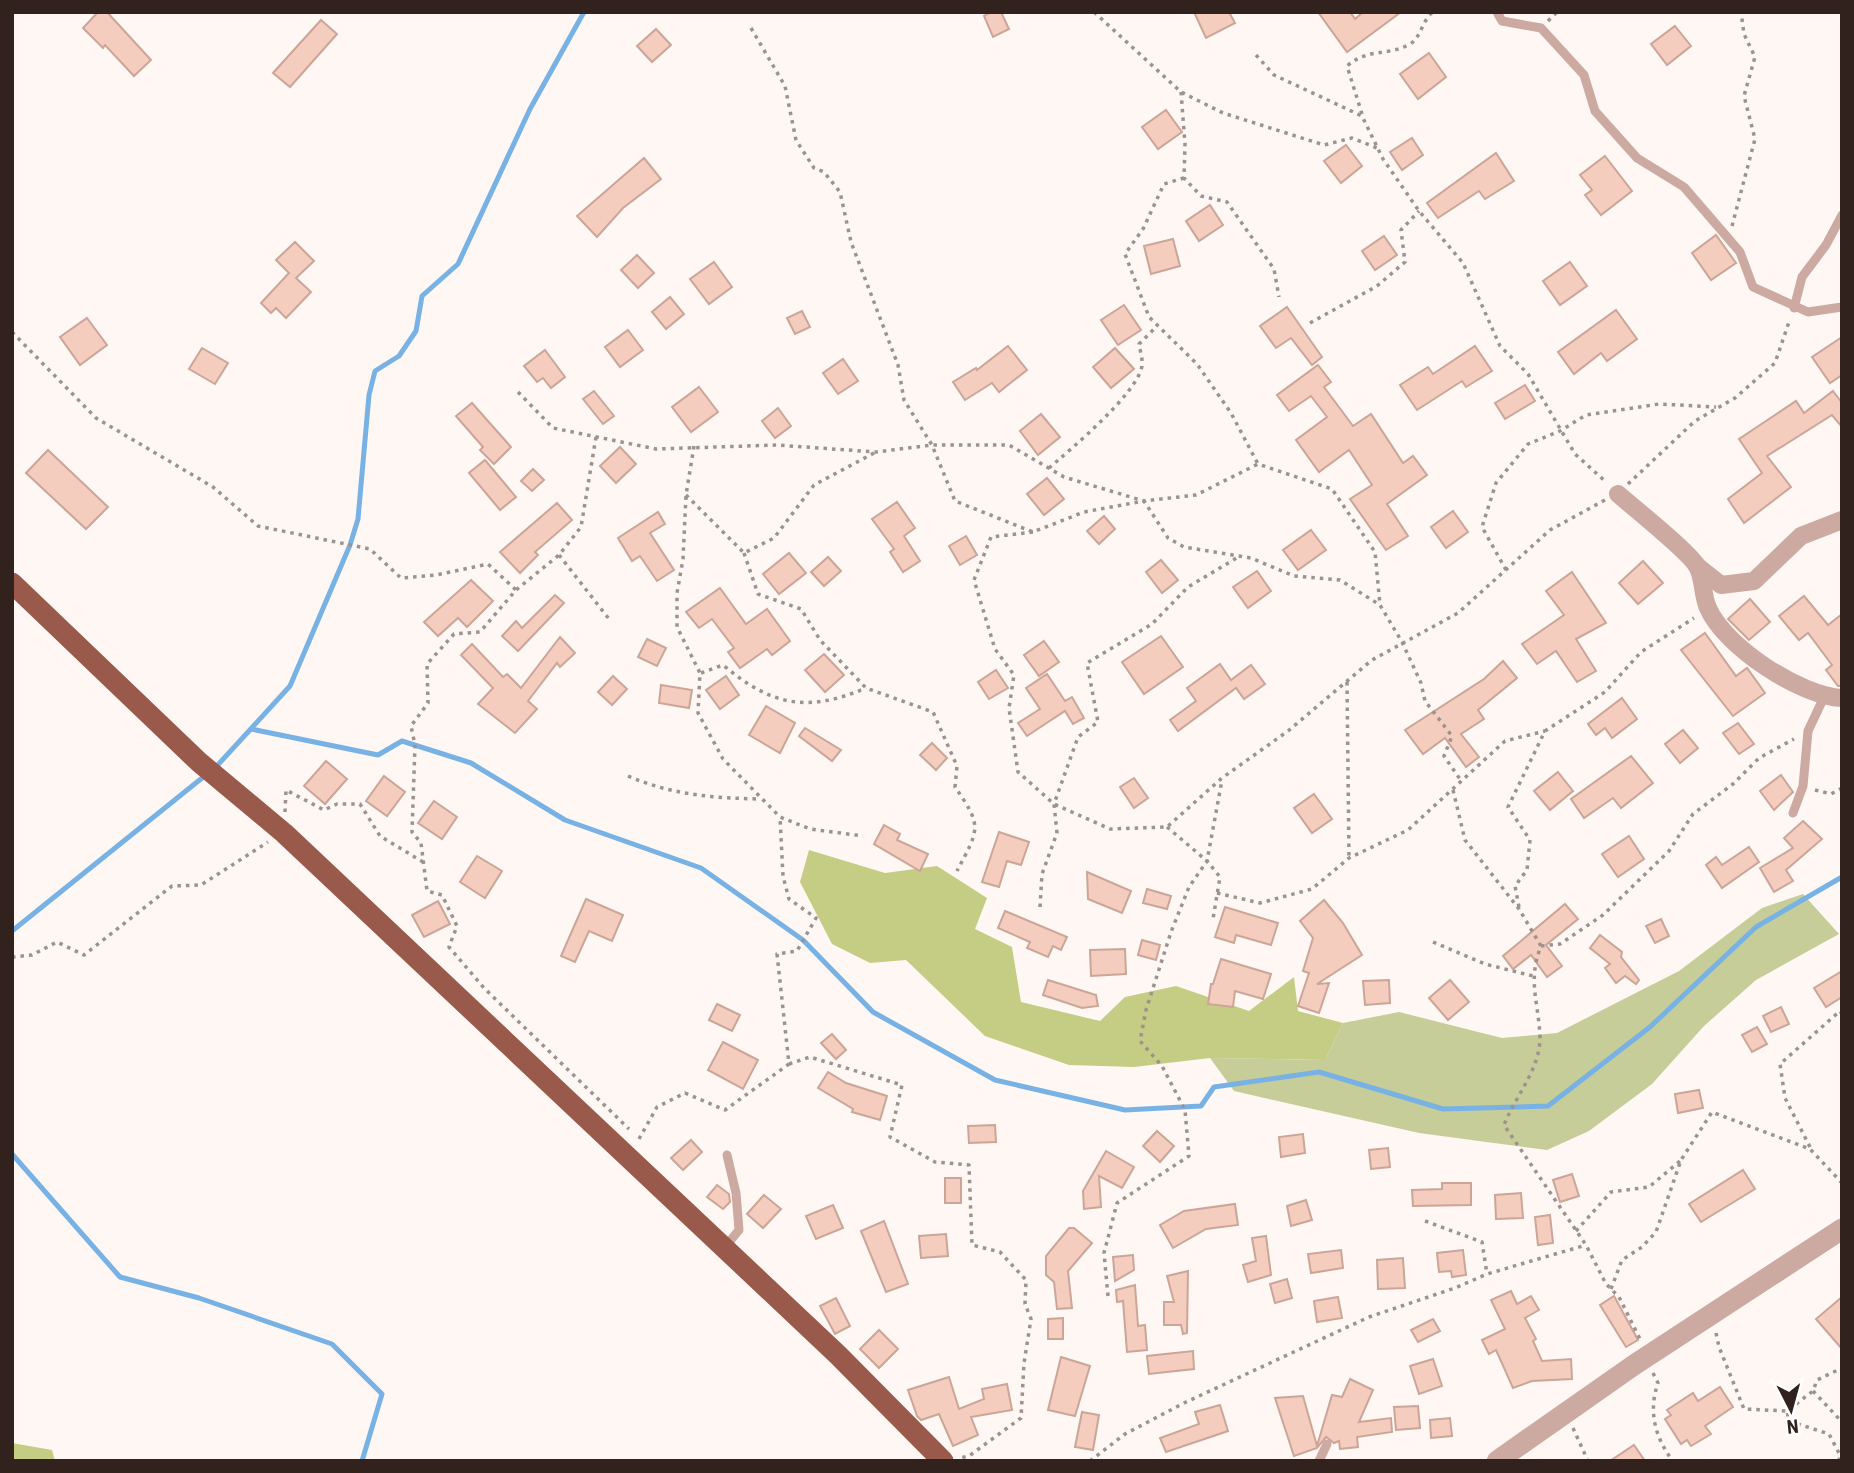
<svg xmlns="http://www.w3.org/2000/svg" width="1854" height="1473" font-family="'Roboto Condensed',sans-serif">
<rect width="100%" height="100%" fill="#fff7f4"/>
<!-- green -->
<polygon fill="#c6cd99" points="1803,894 1839,934 1756,980 1704,1026 1652,1084 1589,1131 1547,1150 1419,1133 1234,1091 1210,1058 1325,1060 1343,1023 1399,1012 1502,1038 1557,1033 1679,971 1762,908"/>
<!-- forest -->
<g fill="#c5cd84">
<polygon points="809,850 885,873 937,866 987,898 975,929 1012,947 1021,1002 1100,1021 1125,997 1176,986 1249,1011 1294,977 1298,1011 1343,1023 1325,1060 1210,1058 1134,1067 1069,1065 985,1036 906,960 870,963 832,944 800,882"/>
<polygon points="12,1443 52,1450 55,1461 12,1461"/>
</g>
<g fill="none" stroke-linecap="round" stroke-linejoin="round">
<!-- stream -->
<g stroke="#78b2e4" stroke-width="5">
<polyline points="251,729 378,755 402,741 471,763 565,820 701,868 803,940 873,1012 995,1080 1125,1110 1201,1106 1214,1087 1319,1072 1443,1109 1548,1106 1650,1027 1756,927 1842,877"/>
<polyline points="215,768 290,686 350,545 358,519 369,395 375,371 399,356 416,331 422,296 458,264 530,109 584,12"/>
<polyline points="12,931 207,774"/>
<polyline points="12,1154 120,1277 199,1298 332,1344 382,1394 362,1461"/>
</g>
</g>
<!-- building -->
<g fill="#f4cdbf" stroke="#cba597" stroke-width="2">
<polygon points="98,12 107,12 151,60 134,76 105,45 103,48 83,28"/>
<polygon points="991,12 1001,12 1009,29 993,37 984,16"/>
<polygon points="1194,12 1229,12 1235,23 1206,38"/>
<polygon points="1318,12 1350,12 1355,19 1363,12 1401,12 1347,52"/>
<polygon points="321,20 337,34 290,87 273,73"/>
<polygon points="1675,26 1691,46 1667,65 1651,44"/>
<polygon points="656,29 671,45 652,62 637,46"/>
<polygon points="1429,53 1446,77 1418,99 1400,74"/>
<polygon points="1166,110 1182,132 1158,149 1142,127"/>
<polygon points="1412,138 1423,155 1402,170 1390,152"/>
<polygon points="1346,145 1362,166 1341,183 1324,161"/>
<polygon points="1496,153 1514,181 1485,199 1479,191 1438,218 1427,203"/>
<polygon points="1605,156 1632,191 1601,215 1585,195 1592,190 1580,175"/>
<polygon points="644,158 661,179 623,208 597,237 577,216"/>
<polygon points="1210,205 1223,225 1199,241 1186,221"/>
<polygon points="1716,235 1736,263 1711,280 1692,253"/>
<polygon points="1384,236 1397,255 1375,270 1362,251"/>
<polygon points="1173,239 1180,266 1151,274 1144,246"/>
<polygon points="295,242 314,261 296,278 311,292 286,318 276,308 271,313 261,303 289,273 276,260"/>
<polygon points="637,255 654,273 638,288 621,270"/>
<polygon points="714,262 732,287 709,304 690,279"/>
<polygon points="1570,262 1587,286 1560,305 1543,281"/>
<polygon points="670,297 684,314 666,329 652,312"/>
<polygon points="1124,305 1141,330 1118,345 1101,320"/>
<polygon points="1287,307 1322,357 1312,365 1291,338 1276,348 1260,326"/>
<polygon points="1616,310 1637,339 1607,361 1601,353 1574,374 1558,352"/>
<polygon points="802,311 810,327 795,334 787,318"/>
<polygon points="87,318 107,345 80,365 60,337"/>
<polygon points="628,330 643,350 620,367 605,347"/>
<polygon points="1842,337 1842,375 1830,383 1812,357"/>
<polygon points="1008,346 1027,370 999,392 992,383 965,400 953,382 976,368 977,370"/>
<polygon points="1475,346 1492,371 1466,387 1462,381 1417,410 1400,385 1428,367 1433,374"/>
<polygon points="202,348 228,363 215,384 189,369"/>
<polygon points="1115,348 1134,369 1111,388 1093,367"/>
<polygon points="545,350 565,377 551,388 543,378 537,382 524,366"/>
<polygon points="843,359 858,381 838,394 823,373"/>
<polygon points="1318,365 1331,382 1324,387 1353,426 1371,414 1403,463 1413,456 1427,475 1387,504 1408,536 1386,550 1350,499 1372,485 1349,450 1319,472 1296,440 1327,417 1311,396 1289,411 1277,395"/>
<polygon points="1525,385 1535,401 1505,419 1495,403"/>
<polygon points="699,387 718,412 691,432 672,407"/>
<polygon points="594,391 614,416 603,424 583,399"/>
<polygon points="1833,391 1842,403 1842,427 1832,415 1767,456 1791,487 1744,523 1728,499 1762,473 1739,439 1796,401 1804,413"/>
<polygon points="472,403 511,447 494,464 480,450 483,447 456,416"/>
<polygon points="778,408 791,426 775,438 762,421"/>
<polygon points="1041,414 1060,437 1038,455 1020,431"/>
<polygon points="620,447 636,464 616,483 600,466"/>
<polygon points="48,450 108,507 86,529 26,473"/>
<polygon points="485,460 516,497 500,510 469,473"/>
<polygon points="533,469 544,480 532,491 521,481"/>
<polygon points="1047,478 1064,499 1044,515 1027,494"/>
<polygon points="897,502 915,528 904,536 920,561 903,572 890,552 894,549 872,519"/>
<polygon points="557,503 572,520 535,552 538,555 520,573 500,552"/>
<polygon points="1453,511 1468,532 1446,548 1431,527"/>
<polygon points="658,512 665,524 650,533 674,570 657,581 640,556 632,561 618,538"/>
<polygon points="1104,516 1115,529 1099,544 1087,531"/>
<polygon points="1311,530 1326,550 1298,570 1283,550"/>
<polygon points="966,536 977,555 960,565 949,546"/>
<polygon points="789,553 806,573 779,594 763,574"/>
<polygon points="828,557 841,571 824,586 811,572"/>
<polygon points="1161,560 1178,580 1162,593 1146,572"/>
<polygon points="1643,561 1663,583 1638,604 1619,583"/>
<polygon points="1257,571 1271,591 1248,608 1233,587"/>
<polygon points="1572,572 1606,623 1576,639 1596,671 1577,682 1556,651 1537,664 1522,644 1564,615 1546,591"/>
<polygon points="471,580 493,601 467,627 458,618 438,636 424,622"/>
<polygon points="720,588 746,624 767,609 790,641 772,655 767,649 740,668 728,652 734,648 712,619 699,628 686,612"/>
<polygon points="555,595 564,603 518,651 502,636 516,621 522,628"/>
<polygon points="1804,596 1828,625 1842,614 1842,686 1838,686 1826,670 1832,665 1808,633 1799,640 1779,616"/>
<polygon points="1750,599 1770,622 1749,640 1728,619"/>
<polygon points="1705,633 1736,676 1747,668 1765,693 1733,716 1681,650"/>
<polygon points="1161,636 1183,667 1144,694 1122,662"/>
<polygon points="560,637 575,653 560,667 557,663 528,701 537,709 515,733 478,704 493,688 461,655 472,644 503,677 507,674 521,688"/>
<polygon points="647,639 666,648 657,666 638,657"/>
<polygon points="1044,641 1059,662 1039,676 1024,655"/>
<polygon points="824,654 844,675 825,692 805,670"/>
<polygon points="1503,661 1517,678 1478,710 1484,719 1461,734 1479,757 1466,767 1445,738 1423,754 1405,730 1484,679"/>
<polygon points="1220,664 1231,680 1251,665 1265,684 1244,699 1236,688 1178,731 1170,720 1196,701 1187,688"/>
<polygon points="996,670 1008,688 989,699 978,682"/>
<polygon points="1047,674 1065,701 1072,697 1084,718 1073,724 1065,711 1027,736 1018,723 1040,709 1026,688"/>
<polygon points="613,676 627,689 612,705 598,692"/>
<polygon points="726,676 739,695 720,709 706,690"/>
<polygon points="661,685 692,690 689,708 659,703"/>
<polygon points="1622,698 1637,719 1612,738 1605,728 1596,735 1588,724"/>
<polygon points="766,706 795,723 780,753 749,735"/>
<polygon points="1738,723 1754,744 1739,754 1723,733"/>
<polygon points="805,728 841,750 832,761 799,736"/>
<polygon points="1683,730 1698,748 1680,763 1665,744"/>
<polygon points="932,743 947,758 936,770 920,755"/>
<polygon points="1631,756 1653,783 1621,808 1613,798 1584,818 1571,799"/>
<polygon points="326,761 347,779 325,804 304,786"/>
<polygon points="1558,772 1573,791 1550,810 1534,791"/>
<polygon points="1781,775 1793,792 1774,810 1760,791"/>
<polygon points="384,776 405,792 387,816 366,801"/>
<polygon points="1134,778 1148,798 1134,808 1120,787"/>
<polygon points="1314,794 1332,819 1312,833 1294,808"/>
<polygon points="434,801 457,817 442,839 418,823"/>
<polygon points="1803,821 1822,839 1786,870 1793,881 1774,892 1760,868 1793,848 1784,838"/>
<polygon points="884,825 900,834 897,840 928,854 920,871 874,844"/>
<polygon points="999,832 1029,842 1021,865 1007,861 999,887 982,882"/>
<polygon points="1629,836 1644,859 1618,877 1602,854"/>
<polygon points="1749,847 1759,862 1722,888 1706,865 1716,857 1722,865"/>
<polygon points="477,856 502,871 485,898 460,882"/>
<polygon points="1087,872 1131,891 1122,913 1088,899"/>
<polygon points="1147,889 1171,896 1167,909 1143,903"/>
<polygon points="586,899 623,915 612,941 589,931 575,962 561,956"/>
<polygon points="1324,900 1343,923 1362,955 1317,984 1329,983 1319,1013 1298,1006 1309,973 1303,971 1313,938 1300,921"/>
<polygon points="438,901 450,924 424,937 412,915"/>
<polygon points="1565,904 1578,919 1546,945 1562,966 1547,977 1531,955 1513,969 1503,956"/>
<polygon points="1225,907 1278,923 1271,945 1236,935 1234,943 1215,937"/>
<polygon points="1005,911 1067,937 1061,950 1053,946 1048,957 1027,948 1030,942 998,928"/>
<polygon points="1661,919 1669,936 1655,943 1646,926"/>
<polygon points="1600,935 1622,952 1621,957 1639,980 1636,984 1625,976 1616,983 1605,968 1610,964 1590,948"/>
<polygon points="1142,940 1160,945 1156,960 1138,955"/>
<polygon points="1125,949 1126,974 1091,976 1090,950"/>
<polygon points="1221,959 1271,974 1263,999 1235,991 1233,1007 1208,1004 1211,984 1213,984"/>
<polygon points="1842,971 1842,997 1826,1007 1814,988"/>
<polygon points="1048,980 1096,995 1098,1006 1082,1008 1043,995"/>
<polygon points="1389,980 1390,1003 1365,1005 1363,981"/>
<polygon points="1450,980 1469,1002 1448,1020 1429,998"/>
<polygon points="717,1004 740,1015 732,1031 709,1020"/>
<polygon points="1781,1007 1789,1024 1771,1032 1763,1016"/>
<polygon points="1757,1027 1767,1044 1752,1052 1742,1035"/>
<polygon points="832,1034 846,1050 836,1059 821,1043"/>
<polygon points="723,1042 758,1060 743,1089 708,1070"/>
<polygon points="828,1072 846,1083 887,1096 880,1120 852,1112 853,1109 818,1088"/>
<polygon points="1699,1090 1703,1108 1678,1113 1675,1094"/>
<polygon points="995,1125 996,1142 969,1143 968,1126"/>
<polygon points="1157,1131 1174,1146 1160,1162 1143,1146"/>
<polygon points="1303,1134 1305,1153 1281,1157 1279,1137"/>
<polygon points="691,1140 702,1152 683,1170 671,1158"/>
<polygon points="1388,1148 1390,1167 1371,1169 1369,1150"/>
<polygon points="1106,1151 1134,1167 1122,1188 1099,1176 1101,1207 1084,1209 1083,1191"/>
<polygon points="1743,1170 1755,1189 1701,1222 1689,1204"/>
<polygon points="1572,1174 1579,1196 1560,1202 1553,1180"/>
<rect x="945" y="1178" width="16" height="25"/>
<polygon points="1442,1183 1471,1183 1471,1205 1413,1206 1412,1190 1442,1189"/>
<polygon points="717,1185 729,1194 730,1202 723,1209 707,1197"/>
<polygon points="1521,1193 1523,1218 1496,1219 1495,1195"/>
<polygon points="764,1195 781,1209 763,1228 747,1214"/>
<polygon points="1306,1200 1312,1220 1291,1226 1287,1206"/>
<polygon points="1235,1204 1238,1225 1206,1229 1173,1248 1160,1225 1184,1211"/>
<polygon points="833,1205 843,1228 816,1239 806,1216"/>
<polygon points="1550,1215 1553,1243 1538,1245 1535,1217"/>
<polygon points="884,1221 908,1284 886,1292 861,1231"/>
<polygon points="1069,1228 1074,1228 1092,1243 1068,1271 1072,1308 1057,1309 1054,1282 1046,1275 1046,1256"/>
<polygon points="946,1234 948,1256 921,1258 919,1236"/>
<polygon points="1266,1236 1271,1275 1248,1282 1243,1265 1256,1261 1252,1238"/>
<polygon points="1341,1250 1343,1268 1311,1273 1308,1254"/>
<polygon points="1463,1250 1466,1275 1452,1277 1451,1271 1439,1272 1437,1253"/>
<polygon points="1133,1255 1134,1270 1115,1281 1113,1257"/>
<polygon points="1403,1258 1405,1288 1378,1289 1377,1260"/>
<polygon points="1188,1271 1187,1333 1183,1334 1181,1325 1164,1325 1164,1302 1174,1302 1167,1276"/>
<polygon points="1287,1279 1292,1298 1275,1303 1270,1284"/>
<polygon points="1135,1285 1138,1326 1145,1325 1147,1350 1127,1352 1123,1301 1117,1302 1116,1290"/>
<polygon points="1511,1291 1517,1304 1531,1296 1539,1310 1525,1318 1536,1339 1533,1341 1542,1361 1571,1359 1572,1379 1532,1381 1513,1388 1496,1350 1489,1354 1482,1340 1505,1329 1491,1300"/>
<polygon points="1614,1296 1638,1340 1626,1347 1600,1305"/>
<polygon points="1338,1297 1342,1318 1317,1322 1314,1301"/>
<polygon points="1842,1297 1842,1349 1816,1319"/>
<polygon points="836,1298 850,1326 835,1334 820,1306"/>
<polygon points="1063,1318 1063,1339 1048,1339 1048,1319"/>
<polygon points="1433,1319 1440,1331 1418,1342 1411,1330"/>
<polygon points="879,1330 898,1349 879,1368 860,1349"/>
<polygon points="1193,1351 1194,1369 1149,1374 1147,1356"/>
<polygon points="1061,1357 1090,1366 1075,1416 1048,1410"/>
<polygon points="1433,1359 1442,1386 1419,1394 1410,1366"/>
<polygon points="949,1377 959,1409 984,1399 982,1389 1007,1384 1012,1410 971,1417 978,1435 953,1446 939,1414 921,1420 917,1416 908,1390"/>
<polygon points="1350,1379 1373,1390 1359,1422 1391,1418 1392,1432 1357,1437 1358,1447 1340,1449 1339,1441 1334,1443 1326,1437 1317,1448 1294,1456 1275,1398 1303,1396 1317,1446 1332,1395 1342,1397"/>
<polygon points="1720,1387 1733,1407 1705,1426 1711,1434 1691,1446 1687,1440 1681,1444 1665,1419 1671,1415 1667,1410 1693,1393 1698,1401"/>
<polygon points="1220,1405 1228,1431 1166,1452 1160,1438 1199,1424 1195,1412"/>
<polygon points="1418,1406 1420,1428 1396,1430 1394,1407"/>
<polygon points="1082,1412 1099,1415 1093,1450 1075,1447"/>
<polygon points="1450,1418 1452,1436 1431,1438 1430,1420"/>
<polygon points="1634,1445 1645,1461 1610,1461"/>
</g>
<g fill="none" stroke-linecap="round" stroke-linejoin="round">
<!-- path -->
<g stroke="#9d928e" stroke-width="3.5" stroke-dasharray="3.5 5" stroke-linecap="butt">
<polyline points="1094,12 1181,92 1223,113 1324,145 1352,138 1377,148"/>
<polyline points="1548,21 1557,12"/>
<polyline points="751,28 785,86 796,140 814,168 824,172 840,192 851,242 898,365 904,400 932,445 955,501 1033,532 1084,512 1144,501 1168,538 1184,547 1251,558 1294,576 1340,580 1380,605"/>
<polyline points="1256,55 1274,75 1362,116 1383,159 1419,211 1463,263 1500,346 1528,374 1575,454 1606,482"/>
<polyline points="1181,92 1185,144 1184,178 1201,196 1227,202 1274,269 1279,297"/>
<path d="M1362,114L1347,66C1370,47 1386,57 1410,44C1421,38 1422,20 1433,12"/>
<polyline points="1184,178 1164,184 1143,229 1125,254 1149,317 1197,364 1231,413 1258,464"/>
<polyline points="1732,226 1755,139 1744,96 1755,57 1744,34 1741,12"/>
<polyline points="1310,323 1377,286 1405,262 1401,230 1419,211"/>
<polyline points="12,332 96,418 213,487 258,526 370,549 401,578 436,575 488,564 516,590"/>
<polyline points="518,392 553,428 656,449 777,445 876,452 932,445 1009,445 1064,477 1144,501 1196,495 1258,464 1332,489 1375,552 1380,605 1402,642 1421,683 1425,701 1452,736 1444,756 1462,782"/>
<polyline points="596,437 581,527 559,555 516,590 480,632 454,634 427,664 428,703 411,726 415,745 412,832 421,843 427,891 442,895 457,926 449,947 484,988 629,1129"/>
<polyline points="694,446 686,495 683,559 677,593 677,627 700,673 698,713 723,759 780,817 810,829 863,836"/>
<path d="M1049,468C1071,449 1137,394 1142,366C1143,360 1140,350 1139,344L1157,326"/>
<polyline points="1628,484 1695,421 1735,398 1775,363 1790,319"/>
<polyline points="686,495 744,553 774,538 814,485 874,453"/>
<polyline points="1033,532 991,537 974,580 995,649 1014,675 1009,708 1018,772 1054,804 1110,829 1167,827 1222,778 1288,731 1372,660 1458,613 1550,530 1605,500"/>
<path d="M744,553L758,594L801,609L820,640L866,688L933,712L957,766L955,787C983,827 979,829 957,871"/>
<polyline points="559,555 609,619"/>
<polyline points="1506,570 1482,527 1496,483 1528,444 1560,431 1586,415 1659,404 1716,407"/>
<path d="M701,673L723,665C772,706 807,713 866,688"/>
<polyline points="1347,682 1349,858"/>
<path d="M628,776C672,795 713,798 760,799"/>
<path d="M1453,790L1465,840L1519,909L1541,946C1527,981 1539,1003 1540,1038C1540,1069 1515,1097 1504,1125L1586,1245L1606,1284L1619,1297L1640,1339"/>
<polyline points="1815,790 1831,794 1842,788"/>
<polyline points="285,812 286,790 324,810 337,804 360,804 380,836 423,862"/>
<polyline points="1167,827 1207,861 1220,877 1213,919"/>
<polyline points="1217,893 1260,903 1312,889 1349,858 1408,830 1505,741 1545,731"/>
<polyline points="1040,907 1042,874 1057,833 1054,804 1078,737 1098,722 1087,663 1152,624 1188,587 1240,556"/>
<polyline points="1519,907 1515,886 1527,870 1530,840 1508,807 1545,731 1605,692 1641,652 1694,618"/>
<polyline points="1433,942 1485,964 1533,976"/>
<polyline points="1541,946 1560,944 1603,915 1669,851 1693,814 1733,784 1759,758 1794,739"/>
<polyline points="12,957 32,955 57,942 84,955 172,886 201,885 268,842"/>
<polyline points="789,1064 810,1057 902,1085 890,1137 935,1162 969,1165 972,1245 1000,1252 1026,1280 1025,1304 1031,1319 1024,1363 1021,1418 969,1456 959,1458"/>
<polyline points="639,1139 657,1107 685,1093 725,1110 789,1064 777,954 797,951 816,918 789,899 783,876 780,817"/>
<polyline points="1810,1147 1785,1098 1780,1064 1840,1011 1842,1014"/>
<polyline points="1425,1221 1482,1242 1487,1274"/>
<polyline points="1576,1231 1611,1192 1649,1187 1680,1161"/>
<polyline points="1611,1289 1622,1260 1642,1247 1656,1232 1681,1160 1712,1112 1810,1149 1842,1183"/>
<polyline points="1108,1296 1104,1253 1117,1203 1189,1156 1185,1110 1162,1066 1140,1041 1146,1010 1171,932 1189,887 1207,861 1222,780"/>
<polyline points="1716,1333 1719,1347 1744,1409 1787,1411"/>
<path d="M1653,1373L1658,1383C1648,1411 1655,1438 1673,1461"/>
<polyline points="1813,1391 1842,1422"/>
<polyline points="1573,1428 1588,1461"/>
<polyline points="1090,1461 1125,1434 1184,1403 1369,1317 1455,1288 1487,1274 1586,1245"/>
<polyline points="1839,1461 1840,1455 1829,1434 1789,1421 1787,1411 1813,1391 1817,1380 1842,1368"/>
</g>
<!-- service -->
<g stroke="#cca9a1" stroke-width="9">
<polyline points="1497,12 1502,21 1541,28 1584,75 1595,111 1637,158 1684,187 1740,252 1753,287 1808,312 1842,307"/>
<polyline points="1794,308 1802,277 1826,245 1842,215"/>
<polyline points="1793,813 1803,786 1808,731 1824,697"/>
<polyline points="725,1247 739,1230 736,1193 727,1155"/>
<polyline points="1319,1461 1327,1444"/>
</g>
<!-- minor -->
<g stroke="#cca9a1" stroke-width="18">
<path d="M1618,494C1634,508 1688,551 1697,566C1704,578 1702,595 1708,608C1725,647 1800,696 1842,698"/>
<polyline points="1697,566 1721,585 1754,581 1801,536 1842,520"/>
</g>
<!-- tertiary -->
<polyline stroke="#cca9a1" stroke-width="21" points="1497,1461 1634,1365 1842,1229"/>
<!-- trunk -->
<polyline stroke="#9a5a4b" stroke-width="21" points="12,583 199,762 284,833 838,1355 943,1461"/>
</g>
<!-- border -->
<rect width="1854" height="1473" fill="none" stroke="#31221d" stroke-width="28"/>
<!-- north arrow -->
<g transform="translate(1791 1410) rotate(174)" stroke="#ffffff" stroke-width="5" paint-order="stroke">
<path d="M0-5L12 26L0 18L-12 26Z" fill="#31221d"/>
<text y="-10" font-size="19" font-weight="bold" text-anchor="middle" fill="#31221d">N</text>
</g>
</svg>
